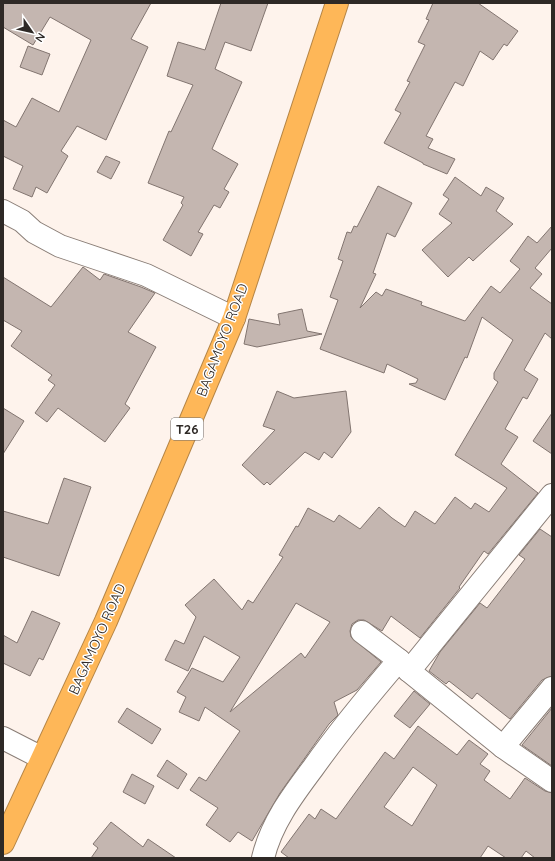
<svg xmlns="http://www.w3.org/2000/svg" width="555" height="861" font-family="Quicksand,sans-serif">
<rect width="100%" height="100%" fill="#fef3ec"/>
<!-- building -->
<g fill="#c4b6b0" stroke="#827570" fill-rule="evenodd">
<polygon points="3,3 151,3 131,39 148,47 106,140 77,126 61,151 68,156 47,193 36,187 32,197 13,189 23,166 3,156 3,120 16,127 32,98 59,112 91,40 50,17 33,45 3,27"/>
<polygon points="221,3 268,3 251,51 225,42 215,69 242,82 212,149 238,164 224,189 229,192 220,208 214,205 198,232 203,234 191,256 163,240 183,205 181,203 184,197 148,183 169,131 171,132 193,85 167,76 178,42 205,50"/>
<polygon points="433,3 478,3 518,31 507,46 504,44 493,60 480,51 463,86 455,82 426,136 433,139 428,148 455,159 447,174 423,164 423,163 384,143 401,113 395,110 410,82 407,81 425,45 418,42 429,20 426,19"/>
<polygon points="28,46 50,54 42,75 20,67"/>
<polygon points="106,156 120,162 111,179 97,172"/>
<polygon points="455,177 481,196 486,187 504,198 496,211 513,224 473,261 469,257 448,277 422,250 452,223 439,214 449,199 443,195"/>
<path d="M378,186L412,203L395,237L387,233L373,273L376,274L360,308L376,292L382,296L386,289L422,302L421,305L465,321L491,286L500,293L520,269L510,261L528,236L537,243L552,226V248L535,268L542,274L530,288L552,304V339L545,333L524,370L538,379L527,399L523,397L505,429L518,437L501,464L538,493L488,554L484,551L459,587L460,588L420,638L391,616L382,631L364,620H358L352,624L350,631L351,637L381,662L357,690L334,702L338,715L329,724L280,793L252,841L238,832L230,842L206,825L218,808L190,790L199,777L206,781L240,731L205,707L199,721L179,712L186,697L177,692L192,668L223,682L240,657L204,636L188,671L165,660L175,640L184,644L196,617L185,605L214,579L242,610L248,600L253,603L283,557L279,555L296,526L298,527L308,508L334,522L339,515L360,529L379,507L392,518L405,527L415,511L435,524L455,497L471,509L475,503L489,512L507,488L455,455L498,382L494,379V373L513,340L482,317L467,358L465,357L445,400L409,384L416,383L418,379L387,364L384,373L320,349L338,300L330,297L343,261L338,259L347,232L351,233L354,226L357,227ZM296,603L330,622L305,658L301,653L230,712Z"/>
<polygon points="83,267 100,280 104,274 141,287 155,293 128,332 156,347 125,404 130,408 105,442 58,408 47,422 35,413 55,385 48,380 52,375 11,346 22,331 3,320 3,277 51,307"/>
<polygon points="302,309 307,331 322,334 257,347 244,344 249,319 280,325 278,314"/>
<polygon points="277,391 294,398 346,391 351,432 332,458 324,452 319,460 305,452 270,485 267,482 264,485 242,465 275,430 263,426"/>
<polygon points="3,408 24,421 3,454"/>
<polygon points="552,413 552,454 533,441"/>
<polygon points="64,478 91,487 59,576 3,557 3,511 48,524"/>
<polygon points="540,529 552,537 552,676 542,680 510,719 477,693 472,699 449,681 446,684 429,671 440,652 480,603 487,608 525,559 519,555"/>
<polygon points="32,611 60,623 43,660 39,658 30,676 3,663 3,635 17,643"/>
<polygon points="414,691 430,704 410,728 394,716"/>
<polygon points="127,708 161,729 152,744 118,722"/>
<polygon points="552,708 552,766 522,745"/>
<path d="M418,726L457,755L469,740L488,754L480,764L490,771L484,780L510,799L525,778L545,791L552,793V858H535L526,851L521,858H506L488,846L480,858H289L281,852L309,814L315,819L321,809L336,819L385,752L394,759ZM413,767L437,785L412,826L384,807Z"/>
<polygon points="167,760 187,774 178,789 157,776"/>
<polygon points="132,774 154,786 145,804 123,792"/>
<polygon points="111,822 143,847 148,839 176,858 91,858 98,848 93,844"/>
</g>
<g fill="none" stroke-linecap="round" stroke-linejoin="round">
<!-- minor casing -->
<g stroke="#897d76" stroke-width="24">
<g id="minor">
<polyline points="3,211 22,221 34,232 60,246 146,275 234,318"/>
<polyline points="362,632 399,660 409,671 503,747 552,781"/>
<polyline points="409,671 552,495"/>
<polyline points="3,738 42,758"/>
<polyline points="503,747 552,688"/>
<path d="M263,858C271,824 292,796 313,768C340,730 369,695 399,660"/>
</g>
</g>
<!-- highway casing -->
<g stroke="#b58546" stroke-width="24">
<polyline id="highway" points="3,843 106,621 234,318 337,3"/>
</g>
<!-- minor -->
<use href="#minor" stroke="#fff" stroke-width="22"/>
<!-- highway -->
<use href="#highway" stroke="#feb758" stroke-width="22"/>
</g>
<g text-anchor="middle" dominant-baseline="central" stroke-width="3" stroke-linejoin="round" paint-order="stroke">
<!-- shield labels -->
<rect fill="#fff" stroke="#6d6967" stroke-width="1" x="171" y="418" width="32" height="22" rx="3"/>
<g font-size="13" font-weight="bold" fill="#2e2926">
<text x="187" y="429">T26</text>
</g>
<!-- street labels -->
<g font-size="14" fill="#2e2926" stroke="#fff">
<text transform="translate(222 340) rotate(-69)">BAGAMOYO ROAD</text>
<text transform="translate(97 639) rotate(-66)">BAGAMOYO ROAD</text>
</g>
</g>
<!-- border -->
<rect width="555" height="861" fill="none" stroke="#2e2926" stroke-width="8"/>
<!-- north arrow -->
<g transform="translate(32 32) rotate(124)" stroke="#ffffff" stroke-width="3" paint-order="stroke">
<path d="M0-3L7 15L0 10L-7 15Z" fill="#2e2926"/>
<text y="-6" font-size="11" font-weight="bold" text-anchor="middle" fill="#2e2926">N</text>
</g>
</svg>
